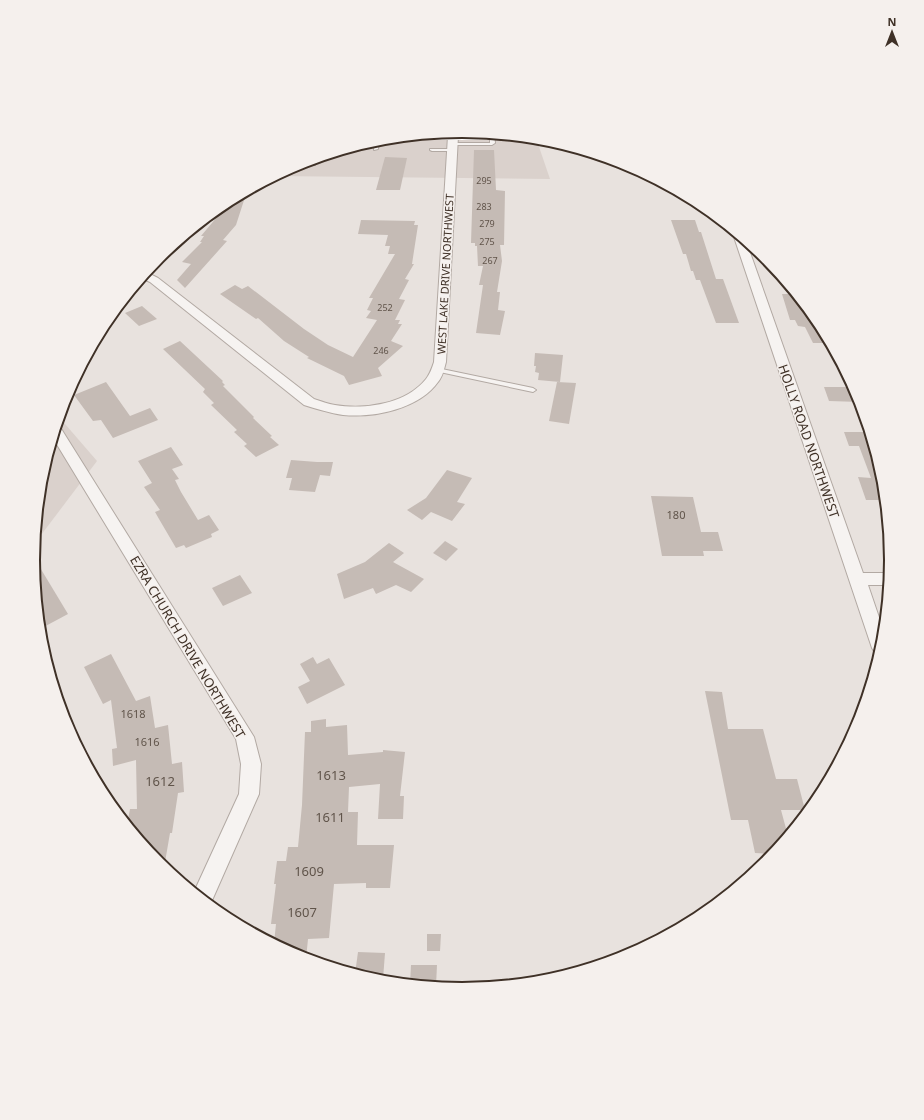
<svg xmlns="http://www.w3.org/2000/svg" width="924" height="1120" font-family="'Noto Sans',sans-serif">
<rect width="100%" height="100%" fill="#e8e2de"/>
<!-- built -->
<g fill="#dad1cc">
<polygon points="462,131 536,138 550,179 274,176 298,164 379,139"/>
<polygon points="59,417 97,461 35,543 41,476"/>
</g>
<!-- building -->
<g fill="#c5bbb5">
<polygon points="474,150 494,150 496,190 505,191 504,245 500,245 502,261 497,292 500,292 498,310 505,311 500,335 476,333 483,285 479,285 483,266 478,266 477,246 475,246 475,243 471,243"/>
<polygon points="385,157 407,158 400,190 376,190"/>
<polygon points="247,191 236,225 223,240 227,241 185,288 177,280 191,264 182,262 202,242 200,242 204,236 201,236 233,198"/>
<polygon points="361,220 415,221 414,225 418,225 412,264 414,264 405,279 409,280 399,299 405,300 395,320 400,320 398,324 402,324 391,341 403,346 378,368 382,376 349,385 344,376 307,358 309,357 284,341 258,318 256,319 220,294 235,285 242,289 248,286 304,329 328,345 353,357 377,320 366,318 371,311 367,310 373,298 369,298 395,254 388,254 390,246 385,246 388,235 358,234"/>
<polygon points="671,220 695,220 699,232 701,232 716,279 723,279 739,323 716,323 700,280 696,280 693,271 691,271 686,254 683,254"/>
<polygon points="782,294 796,294 819,322 830,343 813,343 805,327 798,326 795,320 790,320"/>
<polygon points="142,306 157,319 139,326 125,313"/>
<polygon points="180,341 223,381 222,382 225,385 223,386 254,417 253,418 272,436 270,437 279,445 256,457 244,446 247,444 234,432 237,430 211,405 214,403 203,392 205,389 163,349"/>
<polygon points="535,353 563,355 560,382 538,380 539,373 535,372 536,366 534,366"/>
<polygon points="106,382 130,416 150,408 158,420 113,438 101,420 93,421 74,395"/>
<polygon points="557,382 576,383 569,424 549,421"/>
<polygon points="824,387 854,387 860,402 829,401"/>
<polygon points="844,432 869,432 883,477 885,500 866,500 858,477 871,478 859,446 849,446"/>
<polygon points="171,447 183,465 172,469 179,479 175,480 181,492 198,520 209,515 219,530 211,534 212,537 186,548 184,545 176,548 159,519 155,512 160,510 144,487 152,483 138,461"/>
<polygon points="291,460 317,462 333,462 330,476 320,475 315,492 289,490 292,478 286,478"/>
<polygon points="447,470 472,478 457,502 465,504 452,521 431,512 422,520 407,510 426,498"/>
<polygon points="651,496 693,497 701,532 718,532 723,551 703,551 704,556 662,556"/>
<polygon points="445,541 458,549 446,561 433,553"/>
<polygon points="389,543 404,553 393,562 424,579 411,592 396,585 376,594 373,588 344,599 337,574 365,562"/>
<polygon points="33,556 68,614 40,629 33,560"/>
<polygon points="240,575 252,593 223,606 212,588"/>
<polygon points="111,654 136,701 150,696 155,728 168,725 172,764 182,762 184,792 178,793 172,833 170,833 164,868 127,825 130,809 137,809 136,760 113,766 112,749 117,748 111,700 103,704 84,667"/>
<polygon points="313,657 317,664 329,658 345,685 307,704 298,687 310,681 300,664"/>
<polygon points="705,691 722,692 728,729 763,729 776,779 797,779 805,810 781,810 788,836 773,854 755,853 748,820 731,820"/>
<polygon points="326,719 326,727 347,725 348,755 383,752 383,750 405,752 400,796 404,796 403,819 378,819 380,784 349,787 348,812 358,812 357,845 394,845 390,888 366,888 366,883 334,884 329,938 308,939 306,959 274,943 276,924 271,924 276,884 274,884 277,861 286,861 288,847 298,847 302,805 305,732 311,732 311,721"/>
<polygon points="427,934 441,934 440,951 427,951"/>
<polygon points="358,952 385,953 383,979 372,979 355,974"/>
<polygon points="411,965 437,965 436,986 410,984"/>
</g>
<g fill="none" stroke-linecap="round" stroke-linejoin="round">
<!-- service casing -->
<g stroke="#b2a9a3" stroke-width="2">
<g id="service">
<polygon points="490,134 494,134 495,143 492,145 452,145 450,144 452,143 490,143"/>
<polygon points="379,139 378,149 374,150 375,140"/>
<polygon points="430,149 452,149 454,150 452,151 432,151 430,150"/>
<polygon points="316,158 315,165 294,166 299,163 311,163 311,160"/>
<polygon points="437,368 533,388 536,390 533,392 435,371 435,369"/>
</g>
</g>
<!-- minor casing -->
<g stroke="#b2a9a3" stroke-width="2">
<g id="minor">
<path d="M453,133L458,136L446,362C444,369 443,376 438,382C419,409 374,418 343,415C330,413 317,409 304,405L150,282L141,278L146,272L158,278L314,399C321,401 328,404 335,405C365,410 406,404 426,379C430,374 432,368 434,362L448,136Z"/>
<polygon points="734,232 746,241 863,573 890,573 889,585 868,585 884,632 879,655 875,653 872,648 733,234"/>
<polygon points="57,426 60,427 254,737 261,764 259,794 210,905 194,892 239,794 241,764 236,739 53,438"/>
</g>
</g>
<!-- service -->
<use href="#service" fill="#f6f3f1" fill-rule="evenodd"/>
<!-- minor -->
<use href="#minor" fill="#f6f3f1" fill-rule="evenodd"/>
<!-- secondary -->
<polygon fill="#fff" fill-rule="evenodd" points="451,132 473,132 518,137 512,140 414,140 408,136"/>
</g>
<g text-anchor="middle" dominant-baseline="central" stroke-width="3" stroke-linejoin="round" paint-order="stroke">
<!-- far-number labels -->
<g font-size="9" fill="#60544a">
<text x="484" y="180">295</text>
<text x="484" y="206">283</text>
<text x="487" y="223">279</text>
<text x="487" y="241">275</text>
<text x="490" y="260">267</text>
<text x="385" y="307">252</text>
<text x="381" y="350">246</text>
</g>
<!-- far-street labels -->
<g font-size="11" fill="#3f3127" stroke="#f5f0ed">
<text transform="translate(445 274) rotate(-87)">WEST LAKE DRIVE NORTHWEST</text>
</g>
<!-- number labels -->
<g font-size="11" fill="#60544a">
<text x="676" y="514">180</text>
<text x="133" y="713">1618</text>
<text x="147" y="741">1616</text>
</g>
<!-- street labels -->
<g font-size="13" fill="#3f3127" stroke="#f5f0ed">
<text transform="translate(809 441) rotate(71)">HOLLY ROAD NORTHWEST</text>
<text transform="translate(188 647) rotate(59)">EZRA CHURCH DRIVE NORTHWEST</text>
</g>
<!-- near-number labels -->
<g font-size="13" fill="#60544a">
<text x="331" y="775">1613</text>
<text x="160" y="781">1612</text>
<text x="330" y="817">1611</text>
<text x="309" y="871">1609</text>
<text x="302" y="912">1607</text>
</g>
</g>
<!-- crop -->
<path d="M0 0H924V1120H0ZM40 560a422 422 0 1 1 844 0a422 422 0 1 1-844 0Z" fill="#f5f0ed" fill-rule="evenodd"/>
<path fill="none" stroke="#3f3127" stroke-width="2" d="M40 560a422 422 0 1 1 844 0a422 422 0 1 1-844 0Z"/>
<!-- north arrow -->
<g transform="translate(892 32)" stroke="#f5f0ed" stroke-width="3" paint-order="stroke">
<path d="M0-3L7 15L0 10L-7 15Z" fill="#3f3127"/>
<text y="-6" font-size="11" font-weight="bold" text-anchor="middle" fill="#3f3127">N</text>
</g>
</svg>
